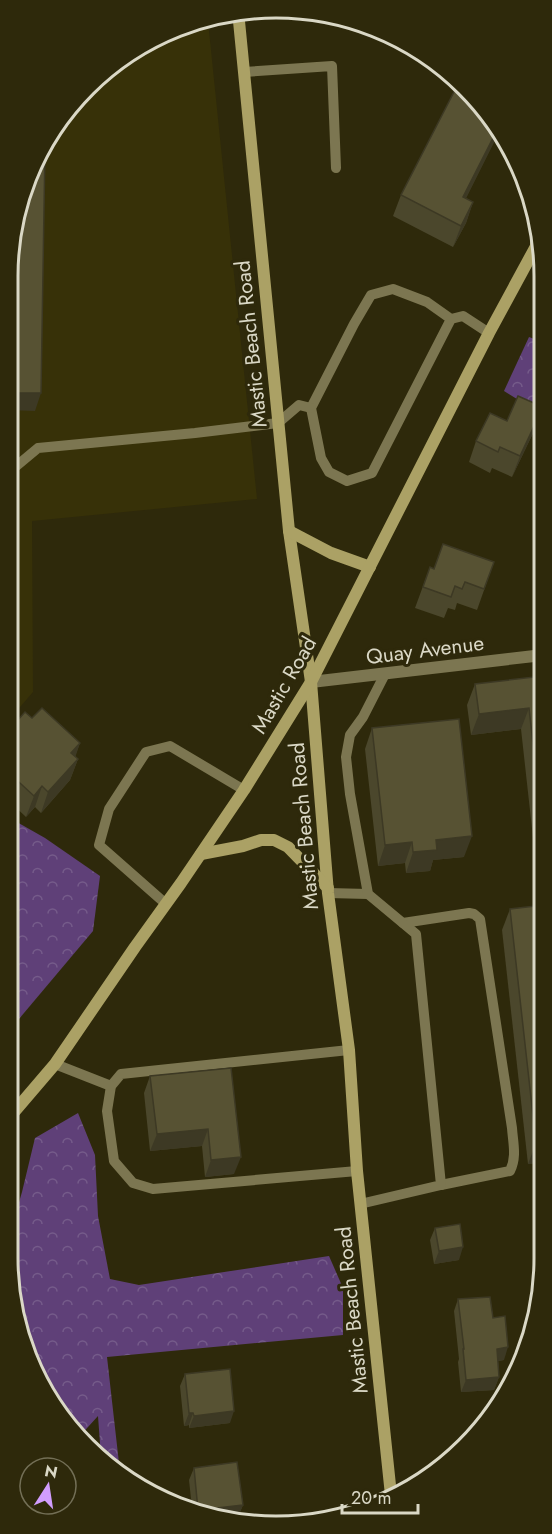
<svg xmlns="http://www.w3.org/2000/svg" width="552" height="1534" font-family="Jost,sans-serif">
<defs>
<pattern id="forest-crowns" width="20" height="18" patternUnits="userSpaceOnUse" patternTransform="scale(1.5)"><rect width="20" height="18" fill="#5f4078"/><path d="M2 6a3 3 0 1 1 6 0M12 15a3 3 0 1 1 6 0" fill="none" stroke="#755b8a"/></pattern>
</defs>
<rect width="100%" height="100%" fill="#2e290b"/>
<!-- built -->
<polygon fill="#373108" points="208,21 257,499 32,521 33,692 8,721 8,276 17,206 63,112 142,43"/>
<!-- forest -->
<g fill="url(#forest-crowns)">
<polygon points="529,337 542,342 543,415 504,391"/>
<polygon points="8,817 45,838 100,876 93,931 8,1032"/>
<polygon points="78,1113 95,1155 98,1216 110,1279 139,1285 329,1256 343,1288 343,1335 107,1357 120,1472 101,1457 98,1416 78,1438 74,1435 22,1345 8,1258 8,1231 11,1230 22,1192 35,1138"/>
</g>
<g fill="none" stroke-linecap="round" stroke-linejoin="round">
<!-- lane -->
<g stroke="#7c7651" stroke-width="10">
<polyline points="244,72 332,66 336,168"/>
<polyline points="451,319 427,302 393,289 371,295 354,324 311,408 321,458 329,472 347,481 372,473 451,319 463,316 489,333"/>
<polyline points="8,473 38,448 195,433 278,423 299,405 311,408"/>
<polyline points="328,893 368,894"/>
<polyline points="166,904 99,845 109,809 146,752 170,746 244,790"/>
<path d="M403,923L469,913L474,914L480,919L512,1128C513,1143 517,1157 510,1171L441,1185"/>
<polyline points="349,1050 121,1074 111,1086 107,1111 114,1161 133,1183 153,1189 357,1171"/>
<polyline points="55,1064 111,1086"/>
<polyline points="360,1204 441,1185 416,934 368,894 350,794 346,757 350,735 363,717 385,674"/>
</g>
<!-- street -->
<polyline stroke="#7c7651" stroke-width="12" points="311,682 543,655"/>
<!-- secondary -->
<g stroke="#aba165" stroke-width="12">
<polyline points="238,11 289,531 311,682 328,893 349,1050 357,1171 391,1495"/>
<polyline points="536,245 537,222"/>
<polyline points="289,531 331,553 370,567"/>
<polyline points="201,854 243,846 261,840 274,840 288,847 328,888"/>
<polyline points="8,1119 55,1064 135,947 181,883 244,790 311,682 489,333 541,237"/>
</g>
</g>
<!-- wall -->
<g fill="#4b472c">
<polygon points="497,136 466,198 473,202 466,223 453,247 393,216 401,195"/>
<polygon points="507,421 535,429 512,477 492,468 490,473 469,462 476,441"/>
<polygon points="494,562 477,610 457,603 455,610 448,608 444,618 415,608 430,567 434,569"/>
<polygon points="543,676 544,882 538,883 521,729 471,735 467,705 475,684"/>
<polygon points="32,718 80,743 75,756 78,759 70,780 41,813 35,807 26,817 8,800 8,731"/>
<polygon points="372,728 464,857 433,860 430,871 406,873 405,863 378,866 365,749"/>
<polygon points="510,909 544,1162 528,1164 502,930"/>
<polygon points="231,1068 234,1174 205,1177 202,1146 150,1151 144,1093 150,1076"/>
<polygon points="435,1228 459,1260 434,1264 430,1240"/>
<polygon points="458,1299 504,1360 498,1361 499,1377 494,1390 461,1392 458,1362 459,1359 454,1311"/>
<polygon points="185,1374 230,1423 189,1428 189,1425 184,1426 180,1386"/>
<polygon points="485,1425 473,1436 477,1426"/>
<polygon points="194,1468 243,1505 238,1517 225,1519 192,1508 189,1480"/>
</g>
<!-- shaded-wall -->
<g fill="#3d3924">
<polygon points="497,130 499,133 497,136 456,218 463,197"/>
<polygon points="473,202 466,223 453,247 461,226"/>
<polygon points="8,393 41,393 35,411 8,410"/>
<polygon points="543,408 535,429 512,477 520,456"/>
<polygon points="529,708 521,729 471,735 479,714"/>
<polygon points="80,743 73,764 71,753"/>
<polygon points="78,759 70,780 41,813 48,792"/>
<polygon points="42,786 35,807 26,817 34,796"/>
<polygon points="472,836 464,857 433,860 430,871 406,873 413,852 436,840"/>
<polygon points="412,842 405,863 378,866 385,845"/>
<polygon points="544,868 544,882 538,883"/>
<polygon points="208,1129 202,1146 150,1151 157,1134"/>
<polygon points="544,1142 544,1162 528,1164 536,1143"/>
<polygon points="241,1157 234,1174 205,1177 211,1160"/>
<polygon points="463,1247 459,1260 434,1264 439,1251"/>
<polygon points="508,1347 504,1360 493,1362 497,1349"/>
<polygon points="499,1377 494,1390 461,1392 466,1380"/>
<polygon points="234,1411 230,1423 189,1428 194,1416"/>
<polygon points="189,1413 193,1413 189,1425 184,1426"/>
<polygon points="243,1505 238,1517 225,1519 200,1510"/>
</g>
<!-- building -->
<g fill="#575233" stroke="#3d3924" stroke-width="1.5">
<polygon points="455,90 480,102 497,130 463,197 473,202 461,226 401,195"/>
<polygon points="45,149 41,393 8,393 8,276 17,206"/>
<polygon points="518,396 543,407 520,456 500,447 498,452 476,441 490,413 507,421"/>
<polygon points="443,544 494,562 484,589 465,582 462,589 455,586 451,597 423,587 430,567 434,569"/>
<polygon points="543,676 544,842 529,708 479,714 475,684"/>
<polygon points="42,708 80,743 71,753 78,759 48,792 42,786 34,796 8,772 8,731 25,712 32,718"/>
<polygon points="459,719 472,836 436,840 437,850 413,852 412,842 385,845 372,728"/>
<polygon points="544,905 544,1142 536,1143 510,909"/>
<polygon points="231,1068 241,1157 211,1160 208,1129 157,1134 150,1076"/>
<polygon points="460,1224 463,1247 439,1251 435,1228"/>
<polygon points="490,1297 493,1318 505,1316 508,1347 497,1349 499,1377 466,1380 463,1349 464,1349 458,1299"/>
<polygon points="230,1369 234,1411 194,1416 193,1413 189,1413 185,1374"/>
<polygon points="485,1425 477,1432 477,1426"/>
<polygon points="237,1462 243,1505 200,1510 198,1510 194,1468"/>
</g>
<g text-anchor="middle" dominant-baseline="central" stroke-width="6" stroke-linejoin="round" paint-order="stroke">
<!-- street labels -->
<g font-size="21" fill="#dad8c6" stroke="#2e290b">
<text transform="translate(251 344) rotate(-96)">Mastic Beach Road</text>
<text transform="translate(425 650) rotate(-7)">Quay Avenue</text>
<text transform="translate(284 685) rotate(-60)">Mastic Road</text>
<text transform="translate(304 826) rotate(-95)">Mastic Beach Road</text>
<text transform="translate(352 1310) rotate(-96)">Mastic Beach Road</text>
</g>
</g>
<!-- crop -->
<path d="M0 0H552V1534H0ZM276 18H276A258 258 0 0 1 534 276V1258A258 258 0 0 1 276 1516H276A258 258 0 0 1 18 1258V276A258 258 0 0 1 276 18Z" fill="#2e290b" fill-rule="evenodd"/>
<path fill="none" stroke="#dad8c6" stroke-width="3" d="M276 18H276A258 258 0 0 1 534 276V1258A258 258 0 0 1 276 1516H276A258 258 0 0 1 18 1258V276A258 258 0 0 1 276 18Z"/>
<!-- north arrow -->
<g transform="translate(48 1486) rotate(12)"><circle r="28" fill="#2e290b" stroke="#736f56" stroke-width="1.5"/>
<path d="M0-4.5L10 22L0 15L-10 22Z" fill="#d19dfe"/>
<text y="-9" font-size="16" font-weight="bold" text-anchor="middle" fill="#dad8c6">N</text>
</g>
<!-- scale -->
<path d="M342 1504v9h76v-9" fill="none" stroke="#dad8c6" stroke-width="3"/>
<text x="351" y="1504" font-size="18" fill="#dad8c6" stroke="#2e290b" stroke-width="4.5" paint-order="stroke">20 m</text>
</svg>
